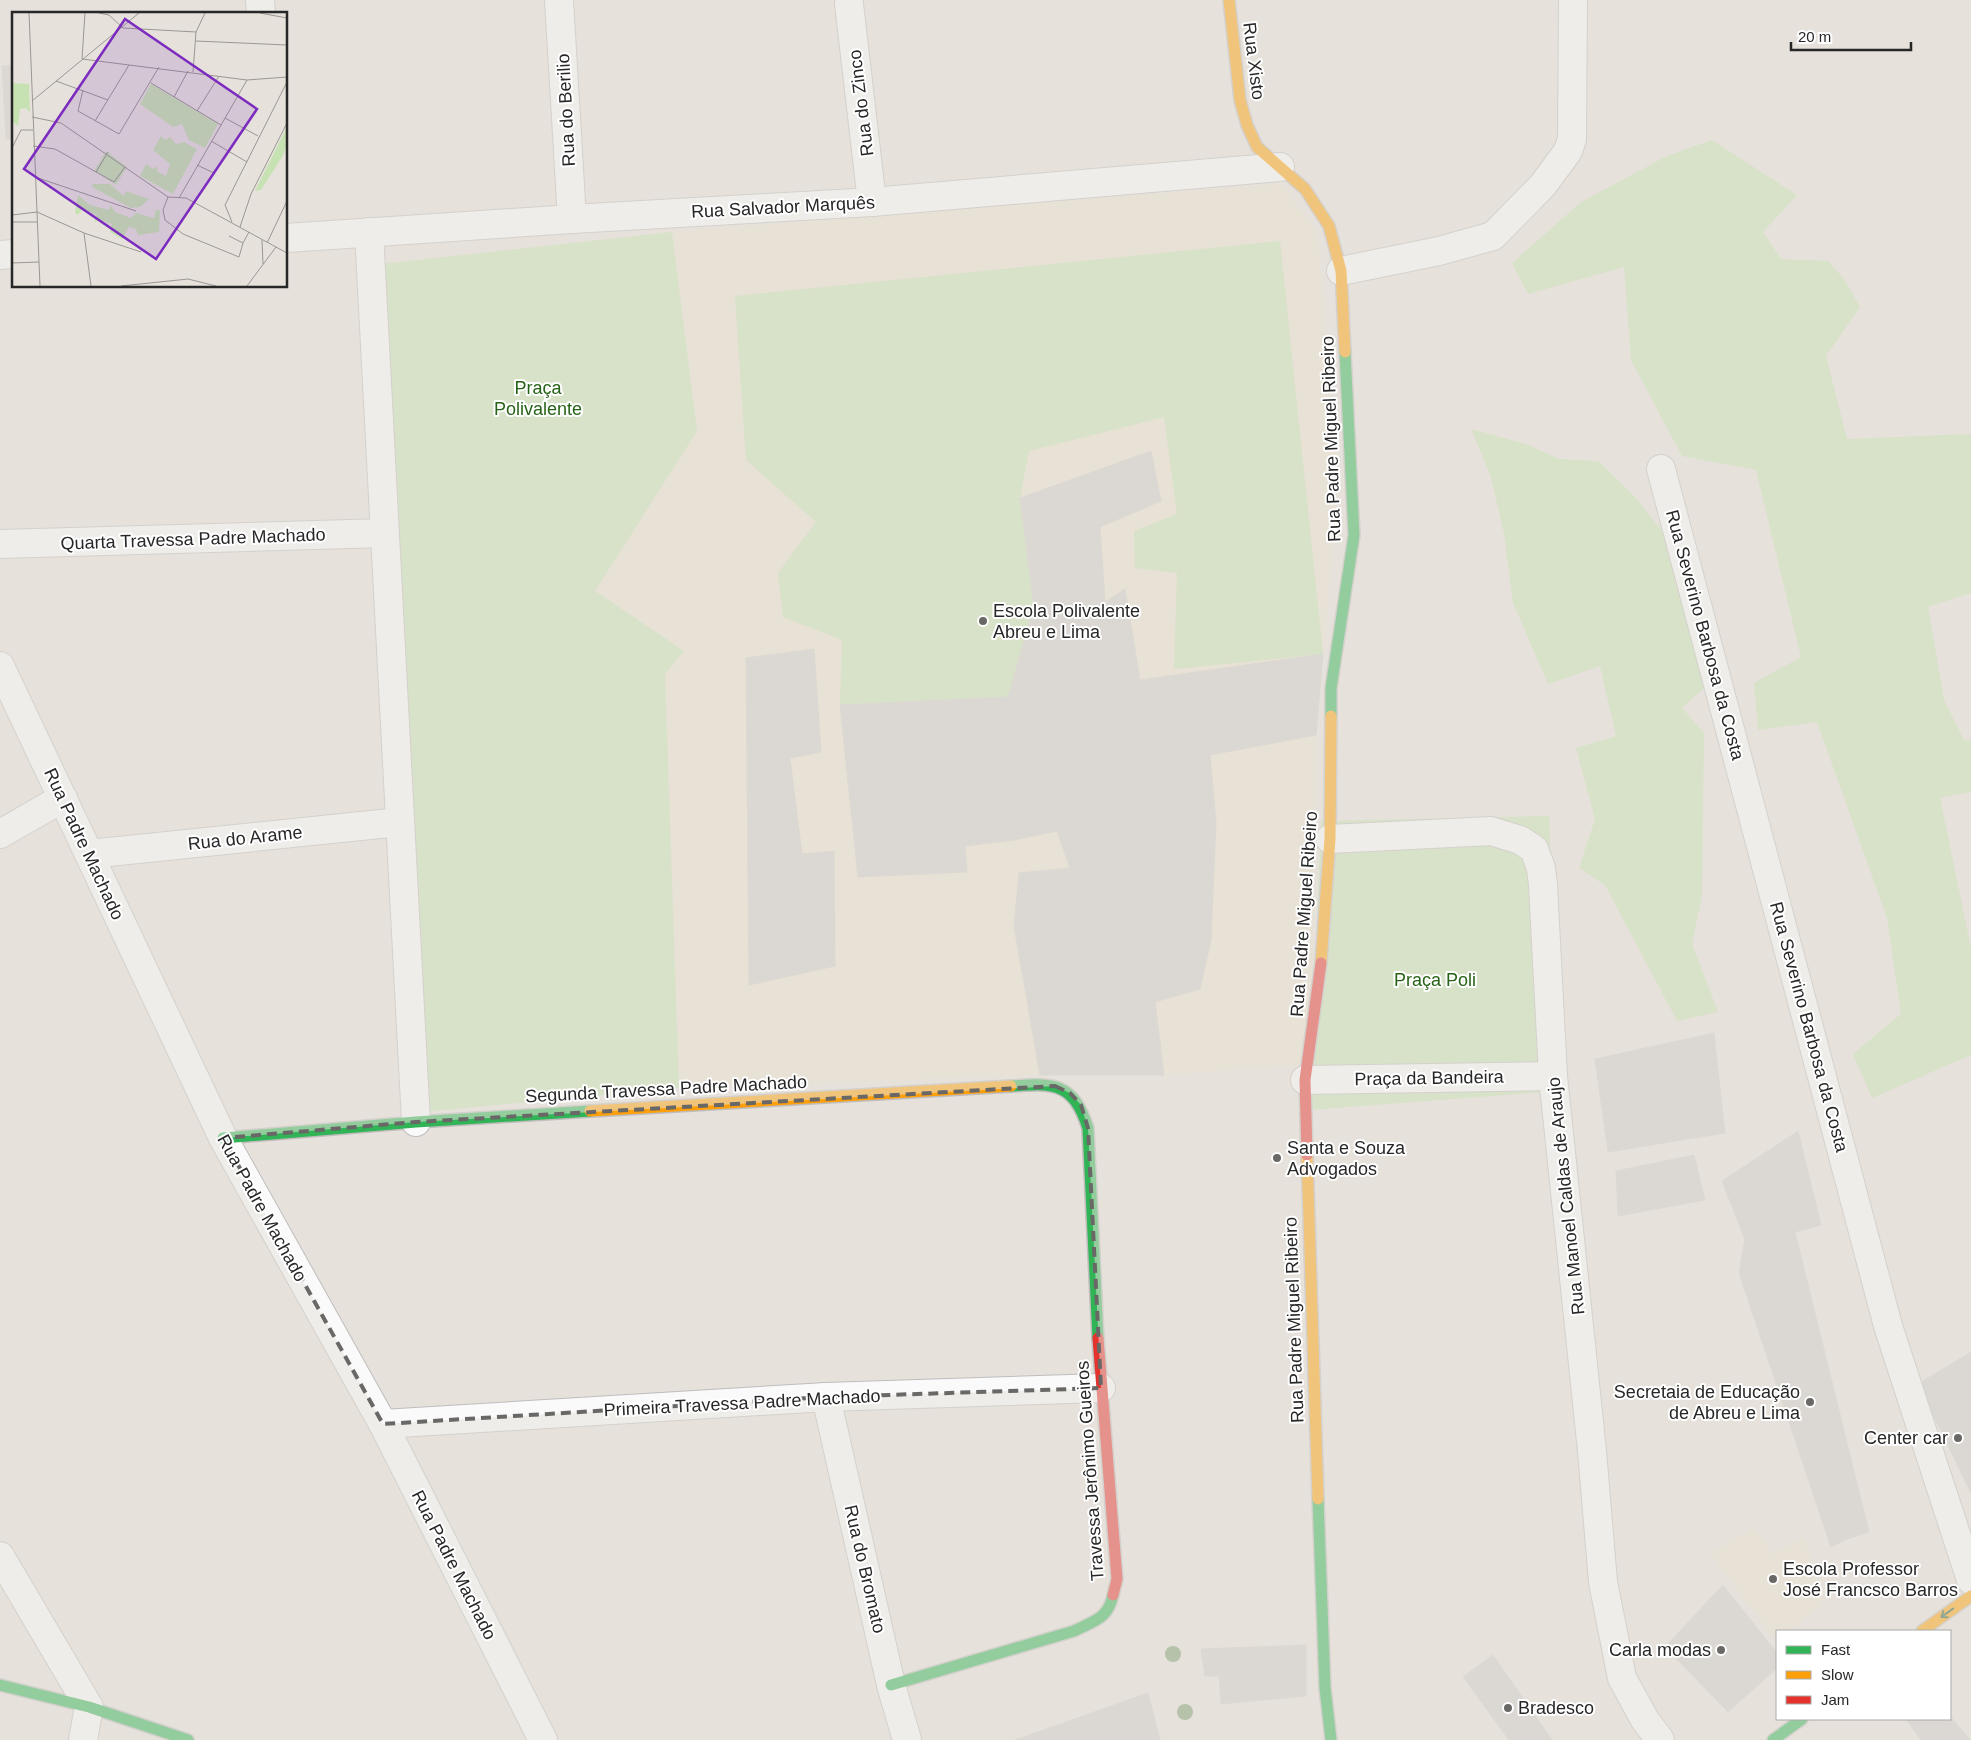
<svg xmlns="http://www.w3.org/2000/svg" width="1971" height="1740" font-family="Arial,sans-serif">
<rect width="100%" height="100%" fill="#e6e1db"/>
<!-- education -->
<g fill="#eae0cf">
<polygon points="1280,184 1317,231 1339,475 1316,735 1311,1064 1164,1075 1040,1075 679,1088 665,673 684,651 595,591 697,431 672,232"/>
<polygon points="1754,1527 1773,1554 1804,1538 1823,1604 1788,1631 1777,1631 1776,1640 1711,1554"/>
</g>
<!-- green -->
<g fill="#c7e2b2">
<polygon points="1712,140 1797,195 1763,232 1781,259 1828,261 1844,279 1860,307 1826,356 1847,439 1971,434 1971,593 1928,607 1944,700 1964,740 1971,741 1971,792 1940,798 1971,948 1971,1055 1872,1098 1853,1054 1901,1014 1887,918 1817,722 1758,730 1754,683 1801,657 1756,470 1682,456 1631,360 1624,267 1528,294 1512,263 1581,202 1667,156"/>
<polygon points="672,232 697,431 595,591 684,651 665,674 679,1088 422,1112 381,264"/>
<polygon points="1280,241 1323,654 1174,669 1177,573 1135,568 1134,531 1177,514 1164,417 1029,451 1020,498 1034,606 1008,697 840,705 842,640 783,617 778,573 816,522 746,460 735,296"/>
<polygon points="1471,429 1526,444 1559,459 1598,461 1635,497 1666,536 1707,685 1682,708 1704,733 1702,895 1692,944 1718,1012 1677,1021 1605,885 1579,868 1595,819 1576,748 1616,736 1600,666 1548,684 1513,603 1504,534 1491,477"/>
<polygon points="1549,816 1559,1091 1309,1110 1321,821"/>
</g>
<!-- building -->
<g fill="#cecbc7" stroke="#d1cdc8">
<polygon points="14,65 14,139 6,139 2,66"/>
<polygon points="1151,451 1161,501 1100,527 1105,602 1125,589 1140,680 1323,654 1316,735 1210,755 1216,822 1211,940 1200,989 1155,1002 1164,1075 1040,1075 1014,926 1019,873 1070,868 1057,831 1014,840 965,846 967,872 858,877 840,705 1008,697 1034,606 1020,498"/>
<polygon points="814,649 821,752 790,758 802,854 834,851 835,966 749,985 746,658"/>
<polygon points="1714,1033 1725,1133 1608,1152 1595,1059"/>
<polygon points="1798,1131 1821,1225 1795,1232 1869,1532 1847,1539 1831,1547 1739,1273 1745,1239 1722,1181"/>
<polygon points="1694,1155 1705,1200 1618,1216 1616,1171"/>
<polygon points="1971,1352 1971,1493 1918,1384"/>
<polygon points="1723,1585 1777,1653 1777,1668 1728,1712 1665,1647"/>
<polygon points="1306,1645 1306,1696 1221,1704 1219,1676 1205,1676 1201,1649"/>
<polygon points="1493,1655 1552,1740 1509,1740 1463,1677"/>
<polygon points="1148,1693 1160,1740 1015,1740"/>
<polygon points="1950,1716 1970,1740 1921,1740 1906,1719 1950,1719"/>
</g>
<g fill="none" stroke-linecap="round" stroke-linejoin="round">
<!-- street casing -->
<g stroke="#bfbdbd" stroke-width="30">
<g id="street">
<polyline points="260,0 261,14"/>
<polyline points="559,0 572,219"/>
<polyline points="849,4 872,202"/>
<polyline points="369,232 416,1122"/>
<polyline points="286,238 572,219 872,202 1280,167"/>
<polyline points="0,255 14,254"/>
<polyline points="1341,271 1439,251 1493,236 1543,185 1568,151 1572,139 1573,0"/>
<polyline points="1661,469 1888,1326 1971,1580"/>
<polyline points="0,544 385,533"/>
<polyline points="0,666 223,1138 383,1424 543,1740"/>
<polyline points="0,834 63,798"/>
<polyline points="1330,839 1491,831 1520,840 1534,849 1541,868 1543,885 1553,1076 1592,1451 1603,1582 1622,1678 1645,1720 1660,1740"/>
<polyline points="89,854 400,822"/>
<polyline points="1305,1080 1553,1076"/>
<polyline points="826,1397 891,1685 907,1740"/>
<polyline points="383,1424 826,1397 1101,1388"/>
<polyline points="0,1556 89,1707 83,1740"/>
</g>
</g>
<!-- fast casing -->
<g stroke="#bfbdbd" stroke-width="14">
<g id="fast">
<polyline points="1331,716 1331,688 1354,535 1345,352"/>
<path d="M1011,1086C1054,1083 1073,1082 1088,1128L1098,1338"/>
<polyline points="223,1138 416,1122 590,1111"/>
<polyline points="1318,1499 1325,1688 1331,1740"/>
<polyline points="0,1685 89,1707 188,1740"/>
<path d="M891,1685L1074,1631C1094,1621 1108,1619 1113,1595"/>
<polyline points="1773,1740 1802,1719"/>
</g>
</g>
<!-- slow casing -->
<g stroke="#bfbdbd" stroke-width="14">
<g id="slow">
<polyline points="1229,0 1240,100 1247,125 1257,147 1305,189 1329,226 1341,271 1345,352"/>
<polyline points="1321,963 1330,839 1331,716"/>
<polyline points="590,1111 1011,1086"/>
<polyline points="1307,1155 1318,1499"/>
<polyline points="1922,1631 1971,1596"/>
</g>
</g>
<!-- jam casing -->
<g stroke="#bfbdbd" stroke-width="14">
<g id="jam">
<polyline points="1307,1155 1305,1080 1321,963"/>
<polyline points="1098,1338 1117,1579 1113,1595"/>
</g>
</g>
<!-- street -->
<use href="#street" stroke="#fbfafa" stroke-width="28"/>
<!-- fast -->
<use href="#fast" stroke="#30b455" stroke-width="11"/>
<!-- slow -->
<use href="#slow" stroke="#ff9f0a" stroke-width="11"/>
<!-- jam -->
<use href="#jam" stroke="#e5322d" stroke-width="11"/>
</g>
<!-- trees -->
<g fill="#7d9c6f">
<circle cx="1173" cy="1654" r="8"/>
<circle cx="1185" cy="1712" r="8"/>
</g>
<!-- one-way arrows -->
<defs><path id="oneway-shaft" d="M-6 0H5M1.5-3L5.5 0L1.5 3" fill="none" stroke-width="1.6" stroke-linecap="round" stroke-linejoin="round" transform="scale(1.25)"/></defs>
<use stroke="#2b5f39" href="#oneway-shaft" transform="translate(1947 1613) rotate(144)"/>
<!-- marked area -->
<path d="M0 0H1971V1740H0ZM1055,1086L1070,1093L1081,1105L1088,1128L1101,1388L826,1397L383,1424L223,1138L416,1122Z" fill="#e6e1db" fill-opacity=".55" fill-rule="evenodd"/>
<path fill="none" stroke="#6a6866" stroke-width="4" stroke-dasharray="10 6" stroke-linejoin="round" d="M1055,1086L1070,1093L1081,1105L1088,1128L1101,1388L826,1397L383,1424L223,1138L416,1122Z"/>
<!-- markers -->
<g fill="#6a6866" stroke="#fff" stroke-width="2">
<circle cx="983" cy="621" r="5"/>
<circle cx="1277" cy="1158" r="5"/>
<circle cx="1810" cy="1402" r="5"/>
<circle cx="1958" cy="1438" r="5"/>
<circle cx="1773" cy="1579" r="5"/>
<circle cx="1721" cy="1650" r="5"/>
<circle cx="1508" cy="1708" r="5"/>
</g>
<g text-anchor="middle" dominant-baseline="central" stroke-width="4" stroke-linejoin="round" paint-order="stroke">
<!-- street labels -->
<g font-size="18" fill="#272727" stroke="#fff">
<text transform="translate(1254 61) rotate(83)">Rua Xisto</text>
<text transform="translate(861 103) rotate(-97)">Rua do Zinco</text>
<text transform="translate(566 110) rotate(-93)">Rua do Berilio</text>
<text transform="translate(783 207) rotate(-3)">Rua Salvador Marquês</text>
<text transform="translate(1331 439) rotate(-92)">Rua Padre Miguel Ribeiro</text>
<text transform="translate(193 539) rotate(-2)">Quarta Travessa Padre Machado</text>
<text transform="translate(1705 635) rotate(75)">Rua Severino Barbosa da Costa</text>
<text transform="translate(245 838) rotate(-6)">Rua do Arame</text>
<text transform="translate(84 844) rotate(65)">Rua Padre Machado</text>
<text transform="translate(1304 914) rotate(-86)">Rua Padre Miguel Ribeiro</text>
<text transform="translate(1809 1027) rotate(75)">Rua Severino Barbosa da Costa</text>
<text transform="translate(1429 1078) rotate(-1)">Praça da Bandeira</text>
<text transform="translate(666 1089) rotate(-3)">Segunda Travessa Padre Machado</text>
<text transform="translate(1566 1196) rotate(-96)">Rua Manoel Caldas de Araujo</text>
<text transform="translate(262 1208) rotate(61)">Rua Padre Machado</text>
<text transform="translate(1294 1320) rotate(-92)">Rua Padre Miguel Ribeiro</text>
<text transform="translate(742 1403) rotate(-3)">Primeira Travessa Padre Machado</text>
<text transform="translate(1090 1471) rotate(-94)">Travessa Jerônimo Gueiros</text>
<text transform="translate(454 1565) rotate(63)">Rua Padre Machado</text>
<text transform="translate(865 1569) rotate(77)">Rua do Bromato</text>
</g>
<!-- park labels -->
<g font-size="18" fill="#276317" stroke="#fff">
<text x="538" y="388">Praça<tspan x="538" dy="21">Polivalente</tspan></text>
<text x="1435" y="980">Praça Poli</text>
</g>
<!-- poi labels -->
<g font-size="18" fill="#272727" stroke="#fff" text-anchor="start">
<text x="993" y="611">Escola Polivalente<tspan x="993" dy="21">Abreu e Lima</tspan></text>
<text x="1287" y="1148">Santa e Souza<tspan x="1287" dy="21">Advogados</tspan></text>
<text x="1800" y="1392" text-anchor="end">Secretaia de Educação<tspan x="1800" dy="21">de Abreu e Lima</tspan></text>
<text x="1948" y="1438" text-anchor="end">Center car</text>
<text x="1783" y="1569">Escola Professor<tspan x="1783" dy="21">José Francsco Barros</tspan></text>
<text x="1711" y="1650" text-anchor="end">Carla modas</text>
<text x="1518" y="1708">Bradesco</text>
</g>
</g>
<!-- overview -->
<g transform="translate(12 12)">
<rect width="275" height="275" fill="#e6e1db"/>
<path d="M0,71L17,72L18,101L14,96L8,97L6,114L0,109ZM139,72L206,112L193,136L177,128L170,112L161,115L128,92ZM275,115V134L270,145L249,178L243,179ZM149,124L153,128L158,125L164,132L172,130L185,137L161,182L128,164L134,152L141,157L144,154L146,160L154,164L158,152L141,138ZM94,139L115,155L104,173L82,159ZM81,172H98L112,184L114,179L137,187L128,195L119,196L80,175ZM66,183L78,193L97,198L99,193L103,200L119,206L124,201L142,206L144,198H148L147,220L126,223L124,217L117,215L110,227L98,220L100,212L88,208L82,210L85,203L70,197L66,203L63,201Z" fill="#c7e2b2"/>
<path fill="none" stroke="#9a9793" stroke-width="1" d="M17,1L28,274M73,1L70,47L235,68L275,65M87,1L97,3L111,16L184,20M248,1L275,6M184,29L275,33M181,60L184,20L193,1M44,69L96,88M139,71L209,113M71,78L66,99L107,122L147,55M162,85L176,59M20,89L127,1M185,99L207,64M20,105L49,111L156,185L174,186L275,241M213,106L246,124M83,109L117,53M199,129L235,150M21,134L43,137L102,170L113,155M0,136L9,118H21M185,153L202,161M84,160L96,140M23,165L124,199M156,185L151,198L153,208L171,222L227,245L231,231M167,186L235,68M0,203L25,200L72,221L129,240M0,210H25M220,210L213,193L275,70M228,215L239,182L275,111M72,221L79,274M217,224L231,231L237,220M250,228L251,252M255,231L275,189M0,251L27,250M109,274L176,267L204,274M235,274L264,235"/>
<path fill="#7b2cbf" fill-opacity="0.15" stroke="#7b2cbf" stroke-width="2.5" d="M113,7L245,97L144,247L12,157Z"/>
<rect width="275" height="275" fill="none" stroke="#272727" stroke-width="2.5"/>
</g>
<!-- legend -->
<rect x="1776" y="1630" width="175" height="90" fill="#ffffff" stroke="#a9a9a9"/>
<rect x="1786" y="1646" width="25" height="8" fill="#30b455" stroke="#a9a9a9"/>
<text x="1821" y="1655" font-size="15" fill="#272727">Fast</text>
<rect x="1786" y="1671" width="25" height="8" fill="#ff9f0a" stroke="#a9a9a9"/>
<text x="1821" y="1680" font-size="15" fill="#272727">Slow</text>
<rect x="1786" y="1696" width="25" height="8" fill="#e5322d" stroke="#a9a9a9"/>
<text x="1821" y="1705" font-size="15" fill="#272727">Jam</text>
<!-- scale -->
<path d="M1791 42v8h120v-8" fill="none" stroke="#272727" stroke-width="2.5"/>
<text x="1798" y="42" font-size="15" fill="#272727" stroke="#ffffff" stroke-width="4" paint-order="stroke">20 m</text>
</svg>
